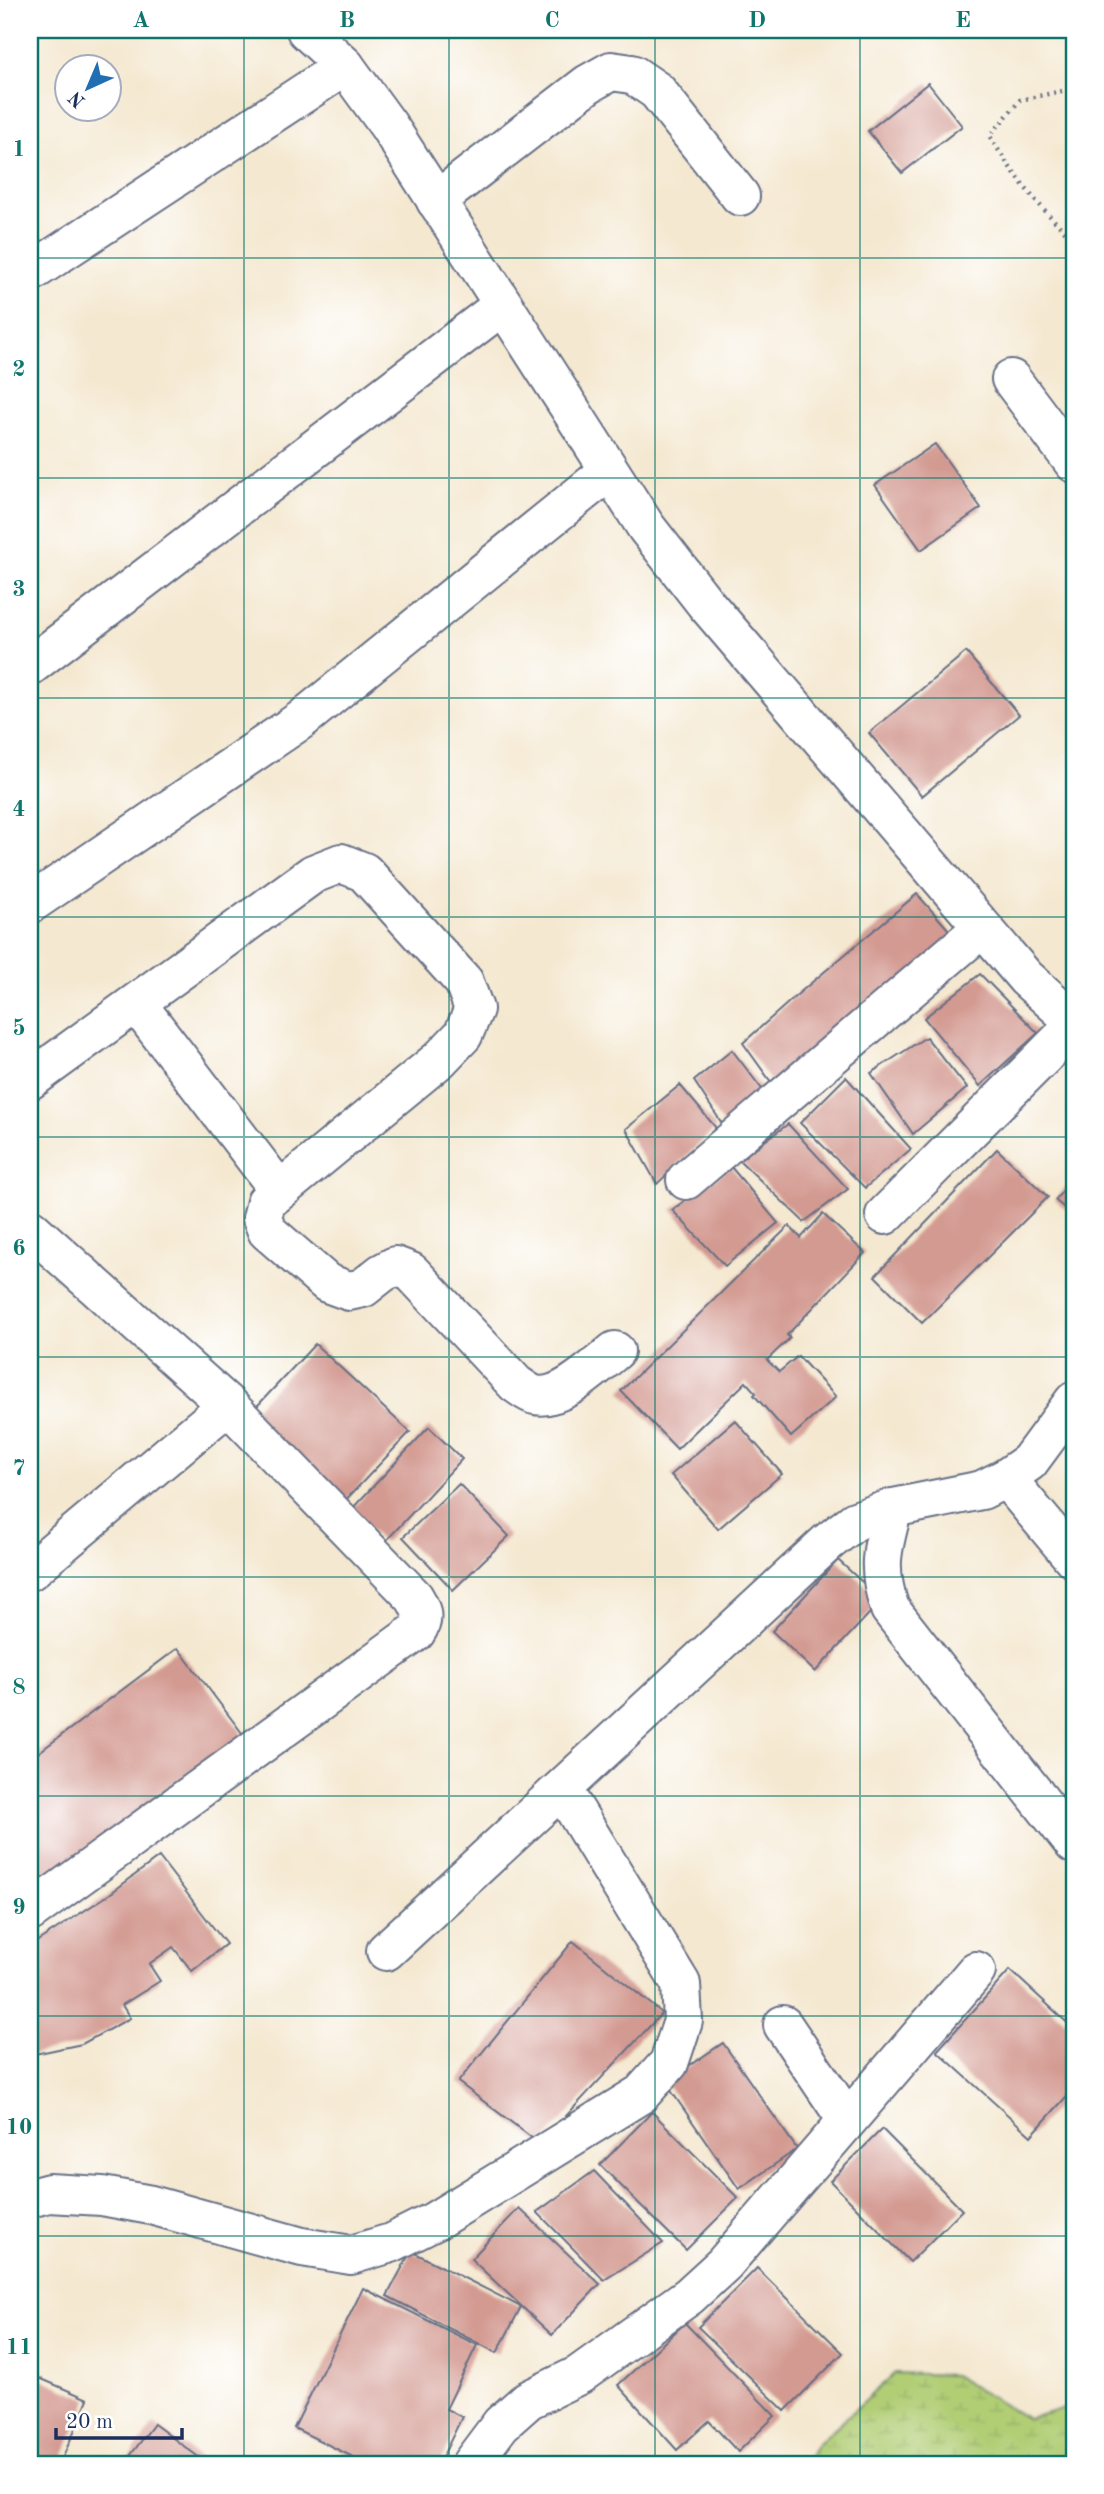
<svg xmlns="http://www.w3.org/2000/svg" width="1104" height="2494" font-family="'Old Standard TT',serif">
<defs>
<pattern id="wetland-marsh" width="20" height="14" patternUnits="userSpaceOnUse" patternTransform="scale(1.75)"><rect width="20" height="14" fill="#b1ce75"/><path d="M1 5h8M5 5V1M11 12h8M15 12V8" fill="none" stroke="#98b168"/></pattern>
</defs>
<rect width="100%" height="100%" fill="#fff"/>
<filter id="ink" filterUnits="userSpaceOnUse"><feTurbulence type="fractalNoise" baseFrequency=".0143" numOctaves="2"/><feDisplacementMap in="SourceGraphic" scale="14" xChannelSelector="R" yChannelSelector="G"/><feConvolveMatrix kernelMatrix="1 2 1 2 8 2 1 2 1" color-interpolation-filters="sRGB"/></filter>
<filter id="wash" filterUnits="userSpaceOnUse"><feTurbulence type="fractalNoise" baseFrequency=".00686" numOctaves="4" result="noise"/><feDisplacementMap in="SourceGraphic" scale="28" xChannelSelector="R" yChannelSelector="G"/><feGaussianBlur stdDeviation="1.57" result="paint"/><feColorMatrix in="noise" values="0 0 0 0 0 0 0 0 0 0 0 0 0 0 0 0 0 1.4 0 .05"/><feComposite in="paint" operator="in"/></filter>
<g filter="url(#wash)">
<rect width="100%" height="100%" fill="#f4e8d0"/>
<!-- wetland -->
<polygon fill="url(#wetland-marsh)" stroke="#667e6a" stroke-width="2" points="895,2373 953,2375 1028,2419 1074,2405 1074,2464 804,2464 817,2444"/>
<g id="blocks">
<!-- building -->
<g fill="#d39a91">
<polygon points="928,83 962,126 902,173 868,131"/>
<polygon points="935,444 981,508 921,550 875,485"/>
<polygon points="966,652 1019,715 922,796 869,733"/>
<polygon points="917,894 956,938 776,1089 743,1043 798,994"/>
<polygon points="980,974 1038,1033 980,1086 924,1018"/>
<polygon points="926,1037 967,1088 913,1134 871,1073"/>
<polygon points="732,1050 768,1097 727,1131 694,1081"/>
<polygon points="846,1077 911,1149 865,1188 800,1123"/>
<polygon points="680,1085 716,1128 657,1184 626,1129"/>
<polygon points="788,1124 848,1189 804,1222 739,1160"/>
<polygon points="997,1149 1048,1197 922,1323 875,1276"/>
<polygon points="731,1167 778,1223 725,1266 672,1210"/>
<polygon points="1074,1177 1074,1216 1055,1200"/>
<polygon points="823,1214 865,1253 787,1335 790,1338 767,1360 779,1372 798,1356 836,1397 791,1437 754,1395 756,1393 746,1382 677,1449 621,1391 789,1226 801,1238"/>
<polygon points="315,1344 410,1432 340,1506 246,1418"/>
<polygon points="735,1420 782,1474 718,1529 671,1475"/>
<polygon points="429,1427 462,1459 384,1543 350,1511"/>
<polygon points="459,1484 509,1536 453,1590 403,1537"/>
<polygon points="838,1560 882,1600 815,1672 772,1631"/>
<polygon points="178,1648 245,1737 198,1773 195,1768 100,1840 99,1838 30,1890 30,1759"/>
<polygon points="159,1857 226,1944 192,1971 173,1947 149,1964 160,1981 122,2005 130,2018 82,2044 30,2055 30,1946 107,1896"/>
<polygon points="573,1941 662,2013 540,2144 458,2082"/>
<polygon points="1010,1970 1074,2029 1074,2088 1031,2136 937,2051"/>
<polygon points="723,2043 797,2149 739,2189 665,2082"/>
<polygon points="652,2112 738,2198 686,2250 600,2165"/>
<polygon points="882,2129 962,2210 910,2262 830,2181"/>
<polygon points="594,2171 663,2243 604,2280 537,2212"/>
<polygon points="519,2208 600,2284 552,2335 471,2259"/>
<polygon points="411,2251 521,2307 497,2353 387,2296"/>
<polygon points="757,2268 843,2353 785,2411 698,2327"/>
<polygon points="363,2288 477,2345 446,2409 462,2417 439,2464 367,2464 294,2428"/>
<polygon points="685,2323 775,2416 738,2452 709,2421 677,2450 618,2385"/>
<polygon points="30,2374 88,2399 60,2464 30,2464"/>
<polygon points="154,2424 208,2464 124,2464"/>
</g>
</g>
</g>
<g filter="url(#ink)">
<use href="#blocks" fill-opacity="0" stroke="#677086" stroke-width="2"/>
<g fill="none" stroke-linecap="round" stroke-linejoin="round">
<!-- minor casing -->
<g stroke="#677086" stroke-width="42">
<g id="minor">
<polyline points="306,30 345,66 388,125 646,527 706,604 1026,978 1074,1021"/>
<polyline points="436,201 588,84 611,71 632,74 657,91 740,196"/>
<polyline points="30,273 345,66"/>
<polyline points="1011,379 1074,463"/>
<polyline points="30,666 503,305"/>
<polyline points="30,904 301,720 609,471"/>
<polyline points="137,1004 279,1190"/>
<path d="M30,1080L313,874L341,863L364,872L464,982L474,1009L463,1035L440,1059L266,1202L262,1218L267,1231L327,1283L349,1291L363,1288L382,1273L395,1266L411,1272L516,1384C521,1387 529,1394 535,1395C561,1401 596,1366 615,1351"/>
<polyline points="686,1180 982,928"/>
<polyline points="885,1215 1074,1026"/>
<path d="M30,1228L228,1405L414,1597C422,1610 425,1619 416,1632L30,1912"/>
<polyline points="1006,1478 1074,1559"/>
<path d="M893,1508C882,1549 876,1567 890,1609L1074,1844"/>
<polyline points="30,1571 228,1405"/>
<polyline points="386,1951 828,1542 855,1521 893,1508 982,1490 1006,1478 1029,1462 1074,1401"/>
<polyline points="783,2025 847,2120"/>
<polyline points="30,2198 49,2193 102,2196 151,2205 302,2247 351,2255 391,2243 435,2221 641,2094 669,2063 683,2021 681,1984 562,1789"/>
<polyline points="471,2464 501,2424 528,2400 579,2375 689,2296 724,2264 976,1971"/>
</g>
</g>
<!-- path -->
<path stroke="#677086" stroke-width="4.5" stroke-dasharray="2 5" stroke-linecap="butt" d="M1062,91L1020,100L990,136C1014,177 1040,208 1074,240"/>
<!-- minor -->
<use href="#minor" stroke="#fff" stroke-width="38"/>
</g>
</g>
<!-- grid -->
<path fill="none" stroke="#0f766e" stroke-width="2" stroke-opacity="0.55" d="M244,30V2464M449,30V2464M655,30V2464M860,30V2464M30,258H1074M30,478H1074M30,698H1074M30,917H1074M30,1137H1074M30,1357H1074M30,1577H1074M30,1796H1074M30,2016H1074M30,2236H1074"/>
<!-- margin -->
<rect width="1104" height="2494" fill="none" stroke="#fff" stroke-width="77"/>
<!-- north arrow -->
<g transform="translate(88 88) rotate(224)"><circle r="33" fill="#ffffff" stroke="#a4acbf" stroke-width="2"/>
<path d="M0-5L12 26L0 18L-12 26Z" fill="#1f6fb2"/>
<text y="-10" font-size="19" font-weight="bold" text-anchor="middle" fill="#1b2f5e">N</text>
</g>
<!-- scale -->
<path d="M56 2428v10h126v-10" fill="none" stroke="#1b2f5e" stroke-width="3.5"/>
<text x="66" y="2428" font-size="21" fill="#1b2f5e" stroke="#ffffff" stroke-width="5" paint-order="stroke">20 m</text>
<rect x="38" y="38" width="1028" height="2418" fill="none" stroke="#0f766e" stroke-width="2.5"/>
<g font-size="23" text-anchor="middle" font-weight="bold" fill="#0f766e">
<text x="141" y="27">A</text>
<text x="347" y="27">B</text>
<text x="552" y="27">C</text>
<text x="757" y="27">D</text>
<text x="963" y="27">E</text>
<text x="19" y="156">1</text>
<text x="19" y="376">2</text>
<text x="19" y="596">3</text>
<text x="19" y="816">4</text>
<text x="19" y="1035">5</text>
<text x="19" y="1255">6</text>
<text x="19" y="1475">7</text>
<text x="19" y="1694">8</text>
<text x="19" y="1914">9</text>
<text x="19" y="2134">10</text>
<text x="19" y="2354">11</text>
</g>
</svg>
